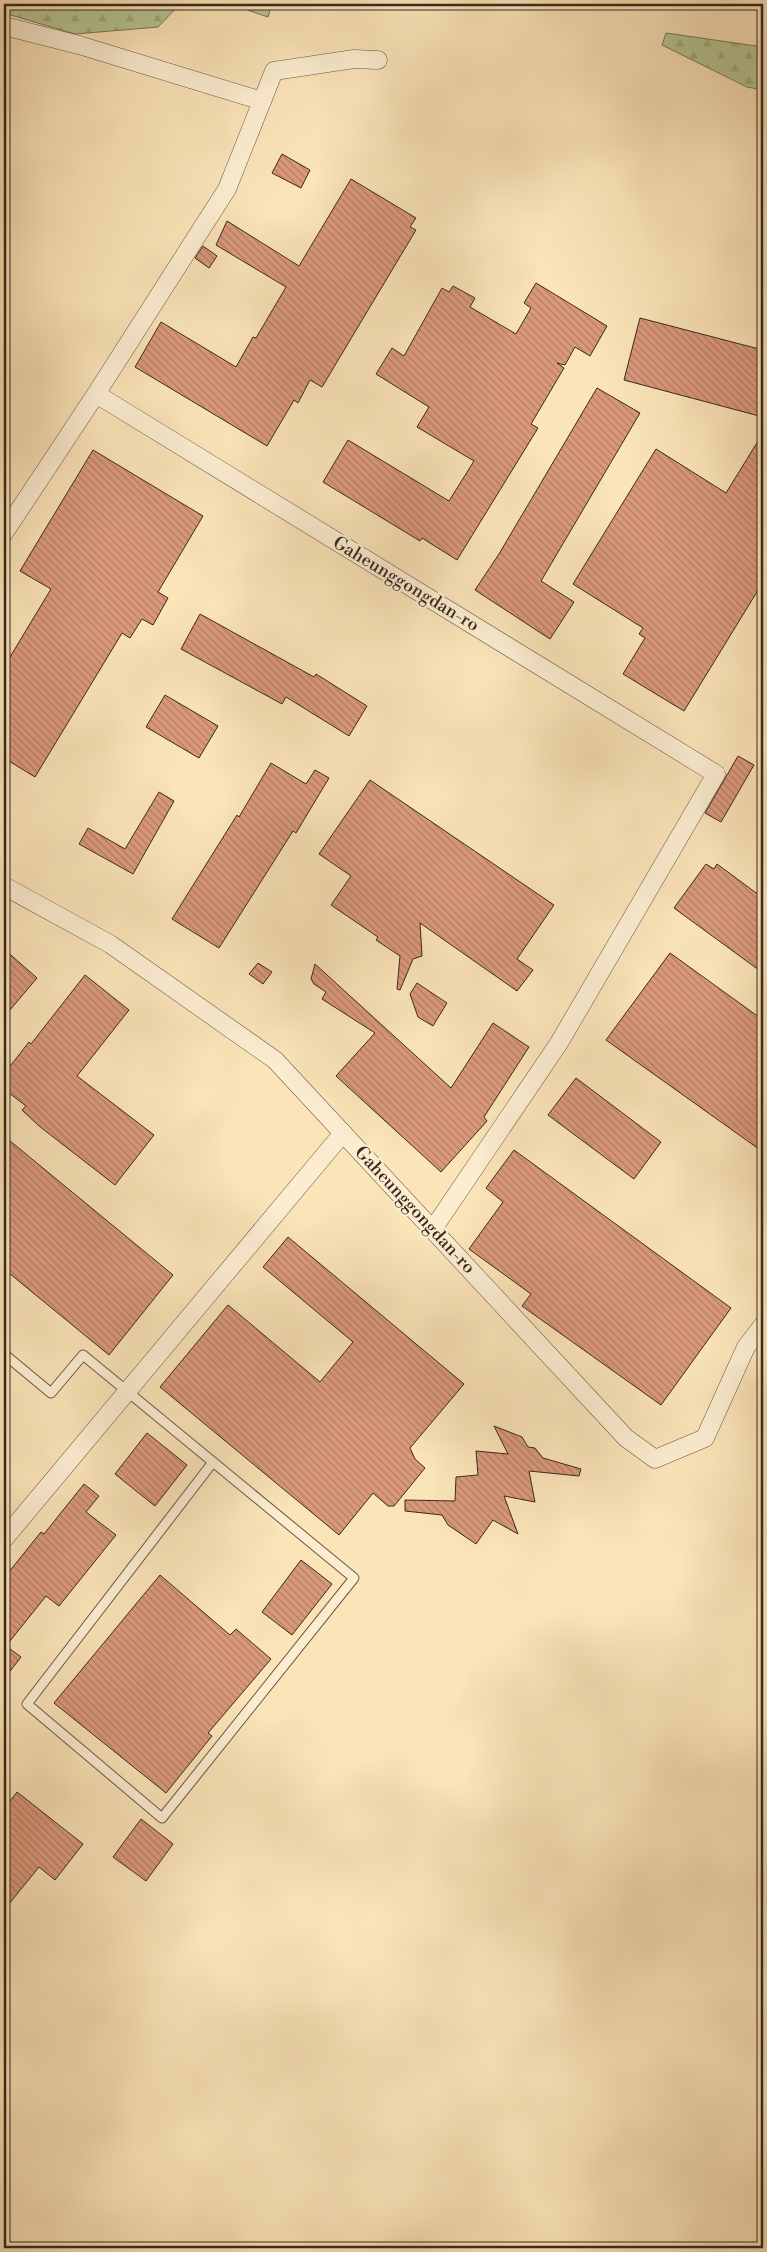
<svg xmlns="http://www.w3.org/2000/svg" width="767" height="2252" font-family="'Libre Bodoni',serif">
<defs>
<pattern id="forest-firs" width="22" height="20" patternUnits="userSpaceOnUse" patternTransform="scale(1.25)"><rect width="22" height="20" fill="#b7c594"/><path d="M5 1l3.5 6h-7zM16 11l3.5 6h-7z" fill="#9ea97f"/></pattern>
<pattern id="building-back-hatch" width="6" height="6" patternUnits="userSpaceOnUse" patternTransform="scale(1.25)"><rect width="6" height="6" fill="#db997c"/><path d="M-1 5l2 2M0 0l6 6M5-1l2 2" fill="none" stroke="#b37d65"/></pattern>
</defs>
<rect width="100%" height="100%" fill="#fae4b8"/>
<filter id="stains"><feTurbulence type="fractalNoise" baseFrequency=".004" numOctaves="4"/><feColorMatrix values="0 0 0 0 .2 0 0 0 0 .09 0 0 0 0 .02 0 0 0 .5 -.17"/></filter>
<radialGradient id="worn" r=".72"><stop offset=".6" stop-color="#630" stop-opacity="0"/><stop offset="1" stop-color="#630" stop-opacity=".3"/></radialGradient>
<!-- forest -->
<g fill="url(#forest-firs)" stroke="#787658">
<polygon points="4,4 180,4 158,27 75,34 4,13"/>
<polygon points="241,4 272,4 268,17 247,10"/>
<polygon points="666,33 763,47 763,90 747,87 662,45"/>
</g>
<!-- building -->
<g fill="url(#building-back-hatch)" stroke="#39281d">
<polygon points="282,154 310,170 301,188 272,173"/>
<polygon points="351,179 416,218 410,227 416,230 322,387 310,380 298,403 294,400 267,446 135,367 161,322 236,367 253,337 256,338 286,287 216,245 227,221 299,266"/>
<polygon points="203,246 217,256 209,268 195,258"/>
<polygon points="536,283 607,326 590,356 575,347 565,365 557,363 564,368 531,424 538,428 457,560 422,538 420,541 323,482 348,440 449,501 474,461 417,427 429,407 376,374 392,348 404,356 442,288 449,292 453,286 475,298 470,307 516,334 531,308 524,303"/>
<polygon points="640,318 763,350 763,417 624,380"/>
<polygon points="597,388 640,413 541,581 574,602 550,639 475,590 499,554"/>
<polygon points="763,433 763,582 684,711 623,674 645,638 639,634 643,628 573,584 656,449 726,493"/>
<polygon points="93,450 203,516 158,592 168,598 153,625 142,619 130,638 122,633 35,777 4,758 4,667 51,589 20,571"/>
<polygon points="200,614 314,677 316,674 367,706 349,736 286,697 282,704 181,649"/>
<polygon points="165,695 218,726 199,758 146,727"/>
<polygon points="738,756 754,765 721,822 705,813"/>
<polygon points="271,763 306,784 315,770 329,778 296,833 293,831 219,948 172,919 237,815 239,817"/>
<polygon points="370,780 554,905 517,959 533,970 517,991 420,923 422,956 413,959 400,990 397,989 400,956 376,940 378,937 331,905 351,876 319,854"/>
<polygon points="159,792 174,801 133,874 79,844 88,828 125,849"/>
<polygon points="706,864 714,869 717,864 763,898 763,973 674,908"/>
<polygon points="4,949 37,978 4,1017"/>
<polygon points="670,953 763,1020 763,1152 606,1040"/>
<polygon points="258,963 272,972 263,984 249,974"/>
<polygon points="315,964 451,1088 493,1023 529,1047 484,1117 487,1121 441,1172 336,1076 375,1033 322,999 326,992 314,984 311,979"/>
<polygon points="85,975 129,1010 77,1076 154,1135 115,1185 39,1126 22,1110 26,1106 4,1089 4,1074 29,1042 31,1044"/>
<polygon points="417,983 447,1003 433,1026 418,1017 410,994"/>
<polygon points="576,1078 661,1142 634,1179 548,1115"/>
<polygon points="4,1136 173,1275 109,1355 4,1269"/>
<polygon points="514,1150 731,1308 661,1405 522,1306 531,1294 469,1249 503,1202 486,1188"/>
<polygon points="288,1237 464,1384 410,1448 415,1459 425,1468 394,1506 388,1506 373,1493 339,1535 160,1387 228,1305 320,1382 353,1342 263,1267"/>
<polygon points="494,1426 522,1437 528,1447 535,1448 543,1458 581,1469 579,1476 529,1471 535,1502 504,1496 518,1534 493,1520 476,1544 448,1525 442,1515 405,1511 405,1500 455,1501 456,1477 478,1475 476,1451 508,1454"/>
<polygon points="147,1433 187,1465 155,1506 115,1474"/>
<polygon points="84,1484 99,1496 86,1512 116,1535 59,1606 46,1596 6,1646 21,1657 4,1679 4,1578 41,1532 44,1534"/>
<polygon points="301,1560 332,1584 292,1635 262,1612"/>
<polygon points="160,1575 230,1635 236,1629 271,1659 208,1733 212,1736 166,1793 54,1703"/>
<polygon points="17,1792 83,1844 55,1880 39,1867 4,1910 4,1809"/>
<polygon points="141,1819 173,1844 146,1881 113,1857"/>
</g>
<g fill="none" stroke-linecap="round" stroke-linejoin="round">
<!-- lane casing -->
<g stroke="#695744" stroke-width="11">
<polyline id="lane" points="4,1354 51,1393 83,1355 354,1578 162,1818 27,1704 213,1462"/>
</g>
<!-- street casing -->
<g stroke="#695744" stroke-width="19">
<g id="street">
<polyline points="4,26 79,45 262,101"/>
<polyline points="96,394 716,774 559,1043 433,1229"/>
<polyline points="4,533 96,394 227,189 274,71 354,59 378,60"/>
<polyline points="4,886 110,944 275,1060 626,1438 655,1459 705,1438 746,1347 763,1325"/>
<polyline points="4,1539 343,1133"/>
</g>
</g>
<!-- lane -->
<use href="#lane" stroke="#fcedd1" stroke-width="9"/>
<!-- street -->
<use href="#street" stroke="#fcedd1" stroke-width="18"/>
</g>
<g text-anchor="middle" dominant-baseline="central" stroke-width="4.5" stroke-linejoin="round" paint-order="stroke">
<!-- street labels -->
<g font-size="18" fill="#39281d" stroke="#fcedd1">
<text transform="translate(406 584) rotate(31)">Gaheunggongdan-ro</text>
<text transform="translate(415 1210) rotate(47)">Gaheunggongdan-ro</text>
</g>
</g>
<!-- margin -->
<rect width="767" height="2252" fill="none" stroke="#fae4b8" stroke-width="20"/>
<rect x="5" y="5" width="757" height="2242" fill="none" stroke="#39281d" stroke-width="2.5"/>
<rect x="10" y="10" width="747" height="2232" fill="none" stroke="#39281d"/>
<rect width="100%" height="100%" filter="url(#stains)"/>
<rect width="100%" height="100%" fill="url(#worn)"/>
</svg>
